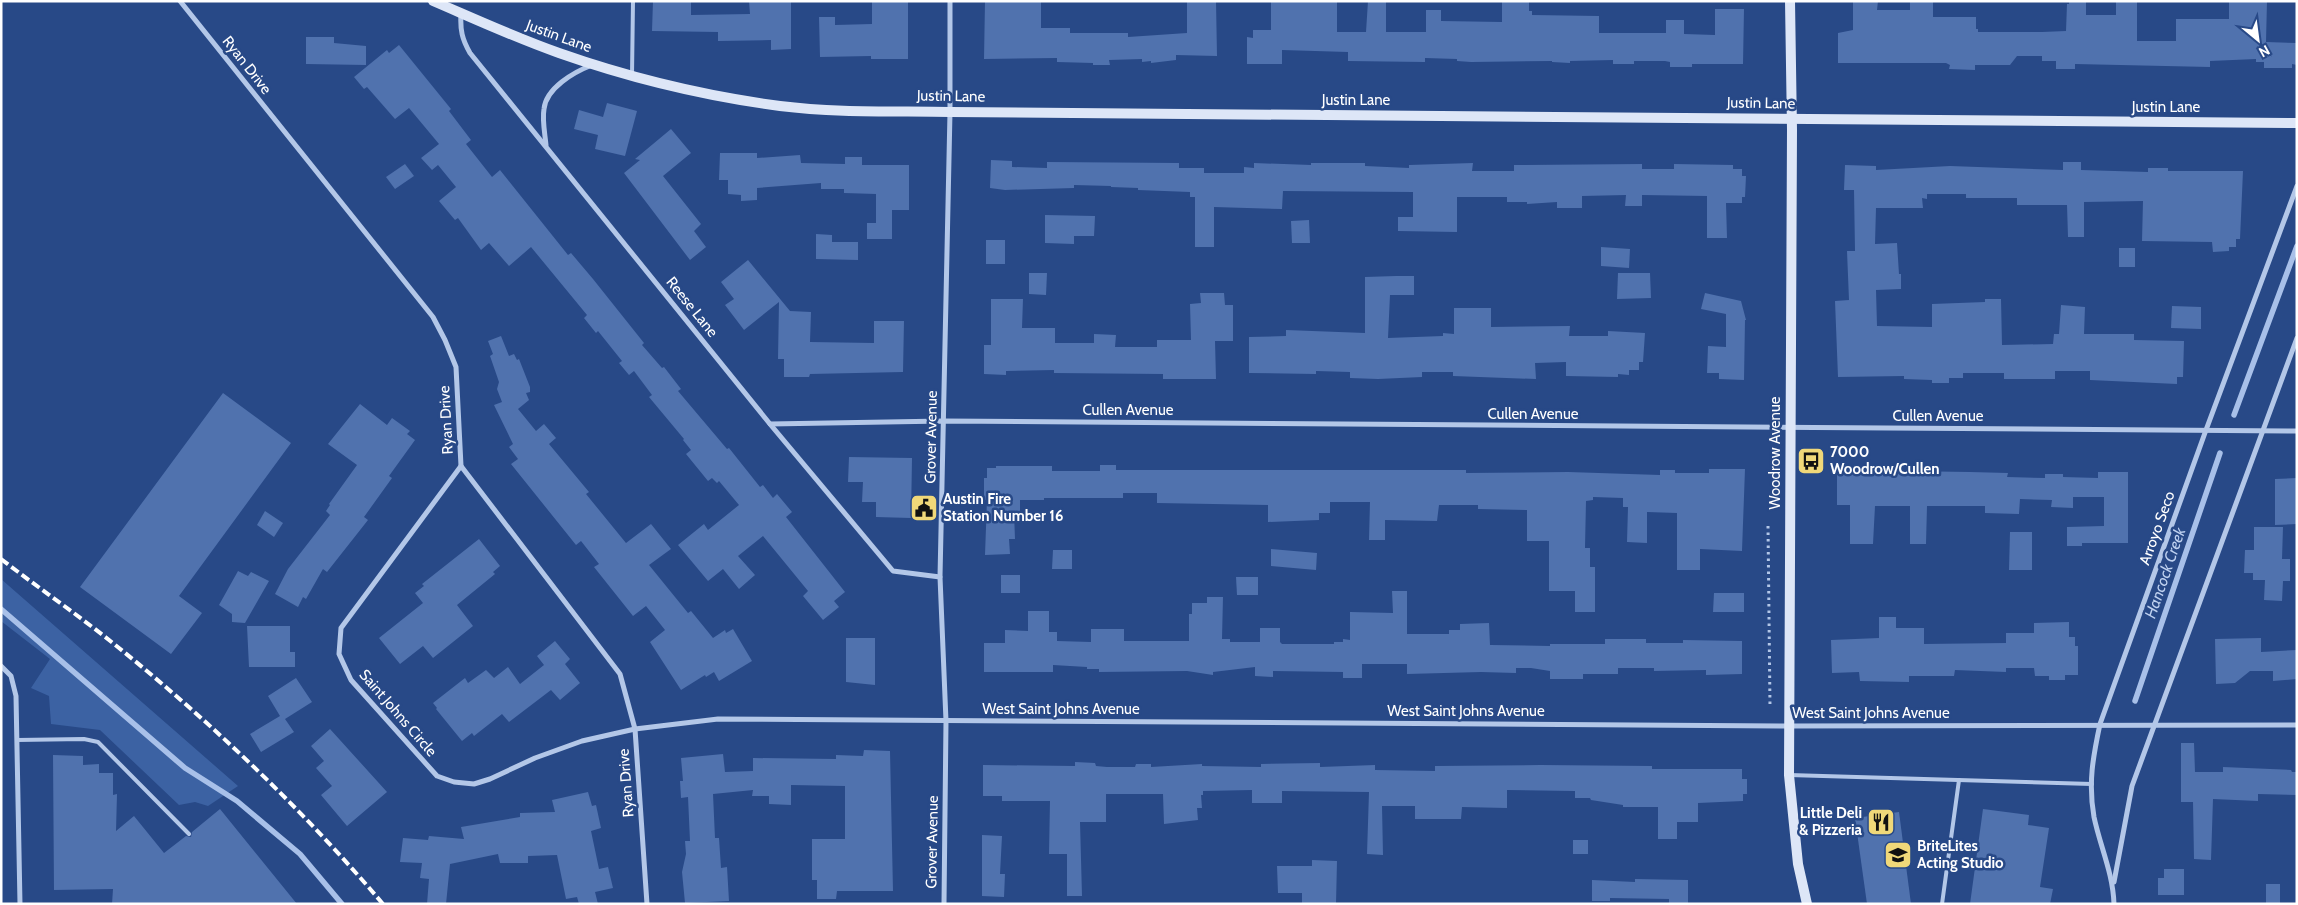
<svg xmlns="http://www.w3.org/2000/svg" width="2298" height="905" font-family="Cabin,sans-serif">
<rect width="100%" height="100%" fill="#284987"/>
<!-- green -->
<polygon fill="#3c62a3" points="1,579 238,786 208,806 195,802 179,805 100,730 51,724 49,696 31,688 50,659 1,621"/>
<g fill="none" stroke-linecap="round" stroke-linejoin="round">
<!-- stream -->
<g stroke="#a8c0e9" stroke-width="5.5">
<polyline points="2234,415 2297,246"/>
<polyline points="1,609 185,768 237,801 300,854 342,904"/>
<polyline points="2135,701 2220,453"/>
</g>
</g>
<!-- building -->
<g fill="#5072ae">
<polygon points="653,1 691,1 691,15 750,14 749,1 791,1 791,49 771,50 771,40 718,41 718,32 652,31"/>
<polygon points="872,1 908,1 908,59 871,59 871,56 820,57 819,17 835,17 835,25 872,24"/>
<polygon points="985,1 1041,1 1041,28 1070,28 1070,33 1128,33 1128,37 1187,33 1187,1 1216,1 1217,56 1176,55 1176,60 1151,63 1151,61 1142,62 1142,59 1109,60 1110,65 1093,65 1093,63 1057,62 1057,58 984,59"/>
<polygon points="1271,1 1337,1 1337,32 1366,32 1368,1 1386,1 1386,32 1426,32 1426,10 1441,10 1441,21 1502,22 1502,1 1529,1 1529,11 1532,11 1532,15 1599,16 1599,33 1666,33 1666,20 1684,20 1684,34 1715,35 1715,9 1744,9 1743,64 1692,64 1692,67 1670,67 1670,62 1665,61 1634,61 1634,64 1613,64 1613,60 1570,61 1570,63 1552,62 1552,61 1471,62 1457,61 1457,59 1425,58 1425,62 1348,61 1348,52 1282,50 1282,64 1247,64 1247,37 1253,38 1253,30 1271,30"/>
<polygon points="1853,1 1878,1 1877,10 1910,10 1910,1 1933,1 1933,17 1976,17 1976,29 1978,29 1978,32 2042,32 2066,31 2067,4 2069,4 2069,1 2086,1 2086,15 2116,15 2116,1 2137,1 2137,41 2176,41 2176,19 2229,19 2229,1 2267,1 2266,42 2297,43 2297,65 2292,64 2292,68 2264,68 2264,62 2256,62 2256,59 2210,61 2210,67 2075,64 2075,69 2056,69 2056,61 2042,61 2042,56 2017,56 2010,65 1975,65 1975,70 1949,69 1950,65 1946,63 1838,63 1838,33 1853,30"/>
<polygon points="306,37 334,37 334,43 366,46 366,65 306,64"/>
<polygon points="399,45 451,109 449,111 471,140 466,144 492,177 500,170 568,255 571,253 593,279 644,343 642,345 662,368 664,367 681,389 678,391 727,449 729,448 760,487 763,485 773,498 777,494 792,512 786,517 845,592 834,601 839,607 823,620 803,596 808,591 763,536 738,556 755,575 739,589 723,569 708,581 678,545 704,524 708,530 739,505 719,481 717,483 712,478 708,481 686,454 691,450 683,440 684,439 649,397 652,395 634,371 629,375 619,363 622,361 598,331 596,333 584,318 587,315 531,247 509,266 489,243 481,250 458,218 455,220 439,201 456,187 438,165 432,170 421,158 439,144 409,108 395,119 367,87 364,89 354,77 387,50 389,53"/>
<polygon points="607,103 637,111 625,156 595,149 598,135 574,129 579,110 603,117"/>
<polygon points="671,129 691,153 663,176 701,224 694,231 706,247 690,260 624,173 640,160 635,159"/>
<polygon points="720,153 757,153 757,158 800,155 801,163 845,164 845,157 862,157 862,165 909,165 909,210 892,210 892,239 867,239 867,223 876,223 876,194 844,193 844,189 821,189 821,183 757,188 757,200 741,201 741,195 728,194 728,180 719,180"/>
<polygon points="991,160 1012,161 1012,167 1047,168 1047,162 1179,163 1179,168 1204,168 1204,173 1244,173 1244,167 1254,168 1254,163 1311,165 1311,163 1365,163 1365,166 1409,168 1409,165 1473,163 1472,171 1514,171 1514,165 1642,164 1642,169 1674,169 1674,164 1733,165 1733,169 1742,169 1742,176 1746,176 1745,197 1742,197 1742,203 1726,203 1727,238 1707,238 1707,196 1642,195 1642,206 1625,206 1626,195 1582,196 1582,208 1557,208 1557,202 1527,204 1527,202 1507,202 1507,197 1457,197 1457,232 1398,231 1398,217 1413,217 1413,192 1283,191 1282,209 1214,207 1214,247 1195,247 1195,197 1190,197 1190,192 1138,190 1138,188 1111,187 1111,186 1074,185 1074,188 1005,190 990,188"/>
<polygon points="2063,162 2081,162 2081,170 2148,172 2148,168 2168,168 2168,171 2243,171 2240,239 2236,239 2236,247 2229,247 2229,251 2213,252 2212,242 2142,241 2143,201 2084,202 2084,237 2068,237 2067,205 2017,205 2017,198 1966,198 1966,194 1927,194 1927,199 1922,198 1923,208 1876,208 1875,244 1897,243 1899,274 1901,274 1901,289 1876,290 1877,326 1932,327 1932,304 1985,302 1985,299 2001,299 2002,345 2053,344 2054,334 2059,334 2061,305 2085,307 2084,334 2134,334 2134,340 2184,341 2183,377 2177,377 2177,384 2090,380 2090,371 2055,371 2055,379 2004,379 2004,373 1963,373 1963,378 1949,378 1949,383 1932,383 1932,380 1904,379 1904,376 1838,377 1835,301 1849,300 1847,251 1855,251 1854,190 1844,190 1845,165 1876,166 1876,170 1950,166 2063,170"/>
<polygon points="405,164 414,176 395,189 386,177"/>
<polygon points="1045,215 1095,216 1094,236 1074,236 1074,244 1045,243"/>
<polygon points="1309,220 1310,243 1292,243 1291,221"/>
<polygon points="816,234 832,235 832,242 858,242 858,260 816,259"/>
<rect x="986" y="240" width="19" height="24"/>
<polygon points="1601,247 1630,249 1629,268 1601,266"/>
<rect x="2119" y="248" width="16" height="19"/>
<polygon points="748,260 790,311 811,312 810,342 874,343 874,321 904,321 903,372 810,374 809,377 784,377 784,359 778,359 779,302 744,330 725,305 734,299 721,282"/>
<polygon points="1029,273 1047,273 1046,295 1029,294"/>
<polygon points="1618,273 1650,273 1651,298 1617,299"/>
<polygon points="1396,276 1414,276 1414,295 1390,295 1388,338 1443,336 1443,333 1454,334 1454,308 1491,308 1491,327 1570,326 1569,336 1608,336 1608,331 1645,333 1643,362 1639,362 1639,370 1629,370 1629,375 1618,374 1618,377 1566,376 1566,362 1535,363 1536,379 1453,376 1453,372 1422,372 1422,377 1378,379 1350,378 1350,372 1316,371 1316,374 1249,373 1249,337 1286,336 1286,330 1365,333 1365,277"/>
<polygon points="1200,293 1224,293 1225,305 1233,305 1233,341 1215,341 1216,379 1163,379 1163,374 1054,373 1054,370 1006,371 1006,375 984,374 984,345 991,345 991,299 1023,299 1022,328 1055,328 1055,343 1094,343 1094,334 1116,335 1115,347 1157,347 1157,340 1191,340 1190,304 1201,303"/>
<polygon points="1705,293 1741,301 1746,320 1745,320 1744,380 1719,379 1719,373 1707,373 1708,346 1726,347 1726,314 1701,309"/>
<polygon points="2172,306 2201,307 2201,329 2171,328"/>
<polygon points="501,336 509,356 514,354 517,360 519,359 530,387 530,392 526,393 529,400 518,409 536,431 544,424 556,438 549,444 589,492 586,494 626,543 651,524 671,549 649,565 688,613 691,611 713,638 725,630 726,633 733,629 752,661 719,681 714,672 706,677 705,675 681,690 650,642 665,630 646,606 633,616 594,567 599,564 581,541 576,545 511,464 518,459 509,447 513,444 494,405 502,402 497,389 499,382 490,356 493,354 488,341"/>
<polygon points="223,393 291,443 179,596 202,613 171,654 80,587"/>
<polygon points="360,404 387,425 392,418 410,431 407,434 415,440 389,476 392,478 364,517 368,520 327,572 323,569 306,599 303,597 298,607 275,594 288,569 330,515 326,511 330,505 329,504 357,465 328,444"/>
<polygon points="849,457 912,458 911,518 876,517 876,502 862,502 863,482 848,482"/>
<polygon points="1100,465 1116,465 1116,470 1466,470 1466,473 1568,472 1660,475 1660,470 1675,470 1675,473 1709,473 1709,469 1745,469 1742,551 1700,549 1700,570 1677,570 1677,513 1647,512 1647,543 1627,542 1628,507 1623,507 1623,498 1593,497 1593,500 1586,501 1585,548 1590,548 1590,567 1595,567 1595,612 1575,612 1575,591 1549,591 1549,541 1527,541 1527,510 1478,509 1478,505 1439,505 1437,521 1385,520 1385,540 1369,540 1370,502 1330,502 1330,513 1319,513 1319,520 1268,522 1268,505 1157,503 1157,493 1123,493 1123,498 1044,498 1044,500 1020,500 1020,512 1014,513 1015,539 1009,539 1010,554 985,555 987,500 984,500 984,478 987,478 987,468 996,468 996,466 1052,466 1052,471 1100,471"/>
<polygon points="1837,470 1970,472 2008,473 2007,477 2045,478 2045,474 2063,474 2063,477 2098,478 2098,472 2128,472 2128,543 2082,543 2082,546 2067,546 2067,527 2104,526 2104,497 2073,497 2073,508 2051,507 2052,500 2020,499 2019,514 1985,513 1985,506 1927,506 1926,544 1910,544 1910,506 1875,506 1873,544 1850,544 1850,505 1837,505"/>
<polygon points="2297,478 2297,524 2275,525 2275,479"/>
<polygon points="265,511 283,523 274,537 257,525"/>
<polygon points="2254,527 2283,527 2282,559 2290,559 2290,581 2283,581 2282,601 2264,600 2265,580 2253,580 2253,573 2244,573 2245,550 2254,550"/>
<polygon points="2010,532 2032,532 2032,570 2009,570"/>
<polygon points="479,539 500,566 493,572 495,574 457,605 473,626 433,658 423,646 400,664 379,638 423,603 415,593 424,586 422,584"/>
<polygon points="1271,549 1317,553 1316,570 1271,566"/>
<polygon points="1053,550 1072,550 1072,569 1052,569"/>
<polygon points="238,571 248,576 251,572 269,581 245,623 232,622 232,614 219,605"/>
<rect x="1001" y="575" width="19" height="18"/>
<polygon points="1236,577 1258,577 1258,595 1237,595"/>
<polygon points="1392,591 1407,591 1407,634 1449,634 1449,630 1460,630 1460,624 1489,623 1490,645 1550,646 1550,644 1605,644 1605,639 1646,639 1646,643 1683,643 1683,640 1742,641 1742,674 1706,675 1706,670 1654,671 1654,668 1618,668 1618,674 1583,674 1583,679 1550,679 1550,671 1531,668 1516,668 1516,673 1481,672 1407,674 1407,664 1362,664 1362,678 1343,678 1343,672 1273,671 1273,677 1255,676 1255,667 1213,672 1213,675 1187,671 1099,672 1099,669 1087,669 1087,667 1053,665 1053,672 984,672 984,643 1005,643 1005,630 1028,631 1028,611 1049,611 1049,632 1057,632 1057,641 1091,642 1091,629 1124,629 1124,641 1189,641 1189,614 1192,614 1192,603 1207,603 1207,597 1223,597 1222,639 1230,639 1230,642 1260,642 1260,628 1280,628 1280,642 1282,644 1334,644 1334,642 1343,642 1343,639 1350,640 1350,612 1393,613"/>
<polygon points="1714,593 1744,593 1744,612 1713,612"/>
<polygon points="1879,617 1896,617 1896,628 1924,628 1924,644 2006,643 2006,633 2034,633 2034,623 2069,622 2069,637 2075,637 2075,646 2078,646 2078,675 2065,675 2065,680 2049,680 2049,676 2035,676 2034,668 2006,668 2006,672 1955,670 1954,676 1909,676 1909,682 1860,681 1859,672 1832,673 1831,640 1879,638"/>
<polygon points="247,626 290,626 290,652 295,652 295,667 249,667"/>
<polygon points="846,638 875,638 875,685 846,682"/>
<polygon points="2261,638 2261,652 2297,650 2297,679 2273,681 2273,671 2250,671 2235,683 2216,684 2215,639"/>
<polygon points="555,641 570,659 565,664 580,683 560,700 551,690 509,722 502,714 474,736 472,733 462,741 436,709 437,708 433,703 465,678 468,683 486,670 494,678 508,667 520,684 544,665 537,656"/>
<polygon points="296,678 312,702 285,719 294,732 261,752 250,734 280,716 268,696"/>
<polygon points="330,729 387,792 347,826 321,795 332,786 316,768 324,761 311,746"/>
<polygon points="2181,743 2194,743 2195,772 2223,772 2223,767 2291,770 2292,772 2297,772 2297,795 2258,794 2258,801 2213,799 2211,860 2194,859 2193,802 2181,802"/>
<polygon points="864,750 890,751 893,891 837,891 836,899 817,899 817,880 812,880 812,839 845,839 845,786 791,785 791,805 769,804 769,796 752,796 753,790 713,794 715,838 719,838 721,868 727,867 729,901 685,903 682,872 686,854 685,841 690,841 688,797 681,798 680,781 683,781 681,758 723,754 725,772 753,771 753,758 836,759 836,755 863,756"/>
<polygon points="53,755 83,756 83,765 99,764 99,773 113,773 113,795 117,794 116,831 134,816 164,853 186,836 191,837 192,832 220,809 297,904 112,904 113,889 54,890"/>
<polygon points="1075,762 1095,763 1096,766 1107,767 1135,767 1136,764 1151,764 1151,767 1202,764 1202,766 1261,767 1261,764 1320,763 1320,767 1375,765 1375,770 1435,771 1435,766 1540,765 1652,766 1652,769 1742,769 1742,779 1747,779 1747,794 1743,794 1743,801 1698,803 1698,822 1677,822 1677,839 1658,839 1658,807 1623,807 1623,805 1591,800 1590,798 1575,798 1575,791 1507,790 1507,808 1462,807 1461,819 1415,819 1415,806 1382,806 1383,855 1367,854 1369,792 1282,791 1282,803 1252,803 1252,790 1203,791 1203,795 1201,795 1202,808 1197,808 1198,820 1164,824 1163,794 1106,794 1106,822 1080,822 1082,896 1067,896 1067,854 1049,854 1050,801 1002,801 1002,796 983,796 983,765 1075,766"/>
<polygon points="588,792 592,806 596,805 601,828 591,831 599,869 608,867 613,888 595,892 598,904 579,904 577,897 566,899 557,855 528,856 528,863 500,863 498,854 450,864 446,904 427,904 429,879 420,878 422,863 400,862 403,838 428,840 429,836 464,839 461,827 520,817 520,813 555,812 552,800"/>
<polygon points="1983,809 2029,815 2028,825 2049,828 2040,887 2053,889 2050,904 1970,904"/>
<polygon points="1899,812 1911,904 1867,904 1855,818"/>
<polygon points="982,835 1002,836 1000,874 1005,874 1004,897 982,896"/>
<rect x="1573" y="840" width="15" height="14"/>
<polygon points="1312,860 1337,861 1336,904 1302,904 1302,893 1278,893 1277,866 1312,866"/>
<polygon points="2164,869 2184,869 2184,895 2158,895 2158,878 2164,878"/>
<polygon points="1635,879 1688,880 1688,904 1669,904 1669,899 1610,898 1610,901 1592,901 1592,880 1635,882"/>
<rect x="2266" y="884" width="14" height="19"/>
</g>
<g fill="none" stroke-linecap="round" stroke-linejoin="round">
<!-- path -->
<polyline stroke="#b3c7e8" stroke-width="3" stroke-dasharray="2.5 4" stroke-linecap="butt" points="1768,526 1770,706"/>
<!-- lane -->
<g stroke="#b3c7e8" stroke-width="4">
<polyline points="632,75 633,1"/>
<polyline points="17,740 84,739 98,742 189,834"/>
<polyline points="1789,775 2092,784"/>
<polyline points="1942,904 1959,780"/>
</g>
<!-- street -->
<g stroke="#b3c7e8" stroke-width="5">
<polyline points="180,1 433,317 445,340 456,367 461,466 620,674 635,729 647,904"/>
<path d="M461,14C460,30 462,39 470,53L770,424L893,571L940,577"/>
<path d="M546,145C545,134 542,120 544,109C546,88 574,72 592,65"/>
<polyline points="770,424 944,421 2297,431"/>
<polyline points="461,466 341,628 339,654 351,680 437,776 454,782 474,784 490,779 535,758 582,741 635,729 718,719 1788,726 2297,725"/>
<polyline points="1,666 11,676 16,696 20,904"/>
<polyline points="2114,882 2132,786 2297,338"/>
<polyline points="944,904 946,721 940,577 950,112 950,1"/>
<path d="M2114,904C2113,873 2100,846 2094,817C2088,783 2093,757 2100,724L2206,430L2297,186"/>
</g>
<!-- secondary -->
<g stroke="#dde6f7" stroke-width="10">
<path d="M433,1C475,19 516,38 559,53C630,78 705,96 780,106C836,113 894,111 950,112L2297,123"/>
<polyline points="1790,1 1792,130 1789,775 1798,864 1807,904"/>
</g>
<!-- rail -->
<path stroke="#fff" stroke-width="4" stroke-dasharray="9 4" stroke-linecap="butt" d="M1,559C40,589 81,617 119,648C214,725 304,811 383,904"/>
</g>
<!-- icons -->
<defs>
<g id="bus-square" transform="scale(1.4375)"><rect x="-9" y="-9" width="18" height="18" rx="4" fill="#f0d879" stroke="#284987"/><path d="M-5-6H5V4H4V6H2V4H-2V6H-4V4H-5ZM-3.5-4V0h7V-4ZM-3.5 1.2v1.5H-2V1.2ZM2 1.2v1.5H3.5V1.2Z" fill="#111"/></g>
<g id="civic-square" transform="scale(1.4375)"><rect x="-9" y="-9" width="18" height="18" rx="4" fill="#f0d879" stroke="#284987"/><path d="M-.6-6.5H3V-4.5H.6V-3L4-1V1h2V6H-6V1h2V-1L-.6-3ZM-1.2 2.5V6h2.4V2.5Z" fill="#111"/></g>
<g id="restaurant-square" transform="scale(1.4375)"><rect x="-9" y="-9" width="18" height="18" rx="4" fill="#f0d879" stroke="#284987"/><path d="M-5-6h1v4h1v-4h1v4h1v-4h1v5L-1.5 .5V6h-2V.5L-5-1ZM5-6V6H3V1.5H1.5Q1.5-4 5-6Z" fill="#111"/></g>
<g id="school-square" transform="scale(1.4375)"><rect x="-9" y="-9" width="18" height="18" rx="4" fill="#f0d879" stroke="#284987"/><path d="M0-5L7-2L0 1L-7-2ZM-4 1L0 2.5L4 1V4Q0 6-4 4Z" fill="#111"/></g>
</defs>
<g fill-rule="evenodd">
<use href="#bus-square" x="1811" y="461"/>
<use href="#civic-square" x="924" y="508"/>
<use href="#restaurant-square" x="1881" y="822"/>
<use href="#school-square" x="1898" y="855"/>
</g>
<g text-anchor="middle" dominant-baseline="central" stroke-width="5" stroke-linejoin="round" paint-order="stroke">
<!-- street labels -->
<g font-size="15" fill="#fff" stroke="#284987">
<text transform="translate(559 36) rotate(20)">Justin Lane</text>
<text transform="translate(247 65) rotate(52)">Ryan Drive</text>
<text transform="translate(951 96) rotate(1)">Justin Lane</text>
<text x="1356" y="100">Justin Lane</text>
<text transform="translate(1761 103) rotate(1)">Justin Lane</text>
<text x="2166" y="107">Justin Lane</text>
<text transform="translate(692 307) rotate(51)">Reese Lane</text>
<text x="1128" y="410">Cullen Avenue</text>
<text x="1533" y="414">Cullen Avenue</text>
<text x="1938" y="416">Cullen Avenue</text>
<text transform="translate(446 420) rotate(-93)">Ryan Drive</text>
<text transform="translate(931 437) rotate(-89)">Grover Avenue</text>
<text transform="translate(1775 453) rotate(-90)">Woodrow Avenue</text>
<text transform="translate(2157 528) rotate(-70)">Arroyo Seco</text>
<text x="1061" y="709">West Saint Johns Avenue</text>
<text x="1466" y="711">West Saint Johns Avenue</text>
<text transform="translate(398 713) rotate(49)">Saint Johns Circle</text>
<text x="1871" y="713">West Saint Johns Avenue</text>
<text transform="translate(626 783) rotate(-94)">Ryan Drive</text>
<text transform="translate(932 842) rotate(-89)">Grover Avenue</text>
</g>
<!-- poi labels -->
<g font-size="15" font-weight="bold" fill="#fff" stroke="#284987" text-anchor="start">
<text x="1830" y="452">7000<tspan x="1830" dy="17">Woodrow/Cullen</tspan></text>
<text x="943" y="499">Austin Fire<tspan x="943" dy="17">Station Number 16</tspan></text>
<text x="1862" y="813" text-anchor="end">Little Deli<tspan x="1862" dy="17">&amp; Pizzeria</tspan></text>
<text x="1917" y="846">BriteLites<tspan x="1917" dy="17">Acting Studio</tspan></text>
</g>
<!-- water labels -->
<g font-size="16" font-style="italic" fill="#bfd1f0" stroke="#284987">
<text transform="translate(2165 573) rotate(-71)">Hancock Creek</text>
</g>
</g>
<!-- border -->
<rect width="2298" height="905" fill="none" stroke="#ffffff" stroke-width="5"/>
<!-- north arrow -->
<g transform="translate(2258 40) rotate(151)" stroke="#284987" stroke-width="4" paint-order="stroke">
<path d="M0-4L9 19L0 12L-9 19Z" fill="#ffffff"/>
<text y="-8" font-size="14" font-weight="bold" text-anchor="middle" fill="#ffffff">N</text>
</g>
</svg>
